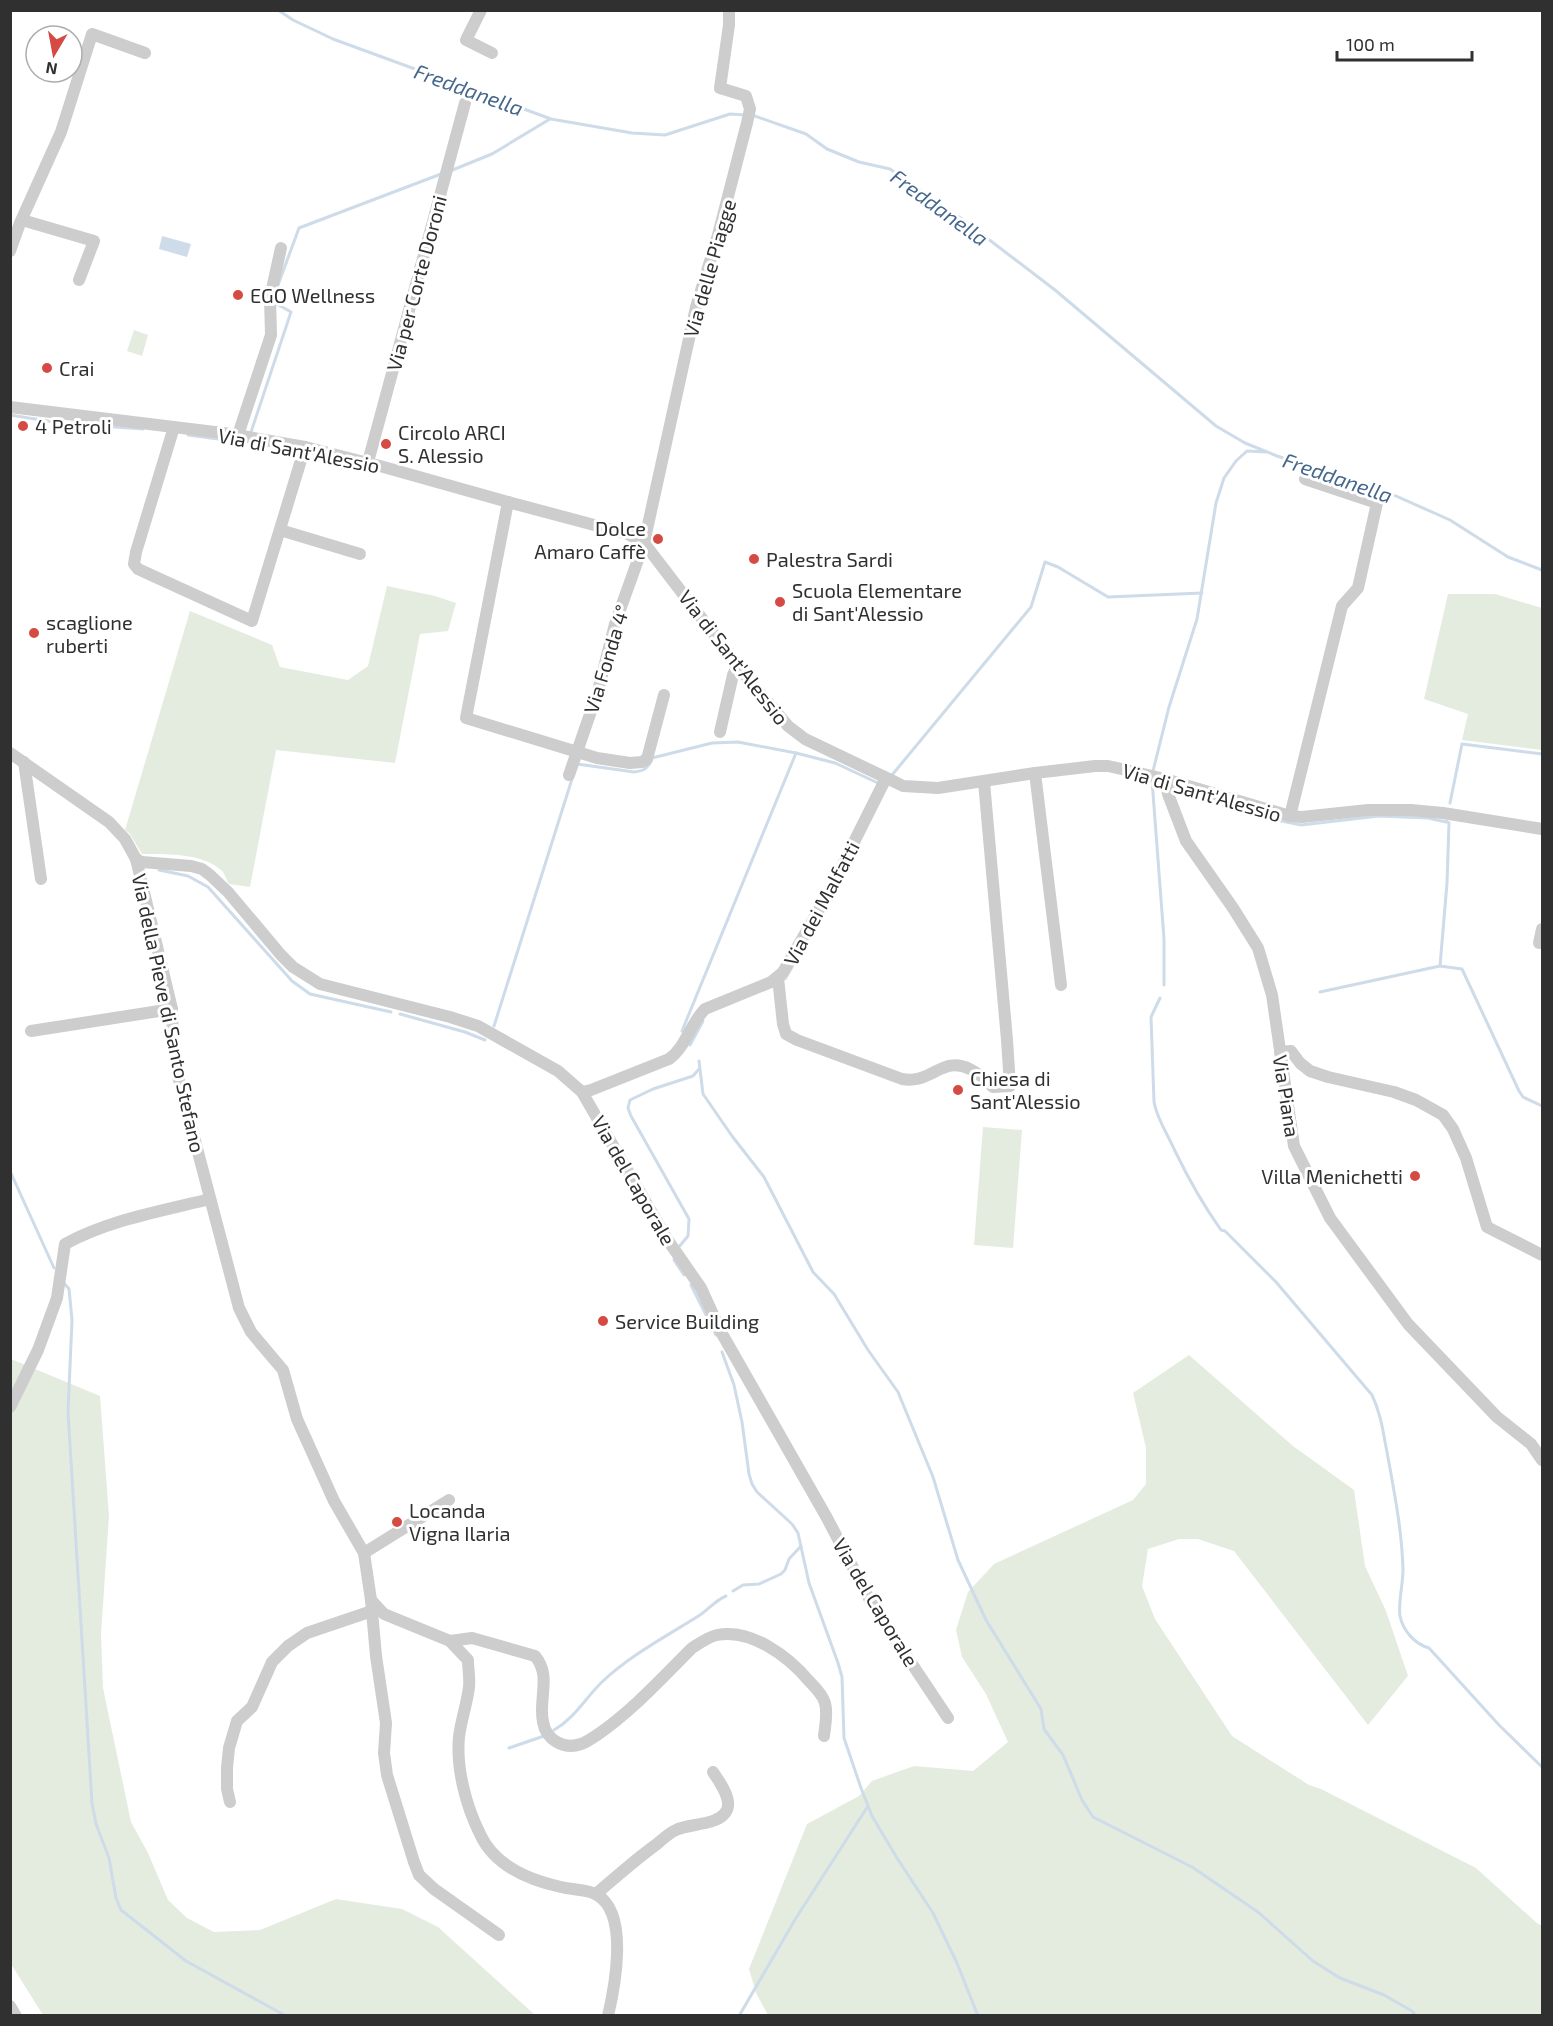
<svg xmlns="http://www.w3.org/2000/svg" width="1553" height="2026" font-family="'Exo 2',sans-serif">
<rect width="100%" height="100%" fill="#fff"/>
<!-- green -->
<g fill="#e4ecdf">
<polygon points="134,330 148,335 142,356 127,351"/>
<path d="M387,586L435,596L456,603L448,631L420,634L395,763L276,750L250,887L229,884C227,881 225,874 222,871C204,853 167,854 142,854L130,834L125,830L190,611L272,645L280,667L348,680L368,666Z"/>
<polygon points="1448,594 1495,594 1542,608 1542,750 1462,740 1468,714 1424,699"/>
<polygon points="983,1127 1022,1130 1013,1248 974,1245"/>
<polygon points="1189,1355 1293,1446 1354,1490 1365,1566 1386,1611 1408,1676 1368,1725 1234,1551 1198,1539 1179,1539 1148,1549 1142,1586 1155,1619 1232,1736 1309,1785 1321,1789 1476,1868 1538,1924 1542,1925 1542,2015 768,2015 756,1993 749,1969 807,1824 859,1796 872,1781 914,1766 973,1771 1008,1742 986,1694 962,1657 956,1630 968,1592 994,1564 1133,1500 1146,1484 1146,1448 1133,1393"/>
<polygon points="11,1359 100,1396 109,1516 101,1634 103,1688 131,1822 148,1853 168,1900 187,1918 214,1932 260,1930 336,1899 402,1909 438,1927 535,2015 43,2015 11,1964"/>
</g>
<!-- water -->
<polygon fill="#cedbe9" points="162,236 191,244 187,257 159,249"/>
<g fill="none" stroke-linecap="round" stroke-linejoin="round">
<!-- stream -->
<g stroke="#cedbe9" stroke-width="3">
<polyline points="278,10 293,20 333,39 551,119 632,133 665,135 730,114 745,115"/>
<polyline points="752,115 806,134 827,149 859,162 890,169 962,219 1055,290 1216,426 1245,443 1277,456 1387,492 1450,520 1508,557 1542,570"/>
<polyline points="450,171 492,154 550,119"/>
<polyline points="278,285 299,228 441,174"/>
<polyline points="10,415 60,423 143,429"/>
<polyline points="251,432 291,312 275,303 274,300"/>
<polyline points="188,435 241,442"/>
<path d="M577,764L634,772C644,771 649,768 652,758L712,743L738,742L796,753L835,763L880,784"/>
<polyline points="1153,771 1169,707 1197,619 1216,503 1224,478 1236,461 1247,451 1266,452"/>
<polyline points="892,775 1031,607 1045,562 1058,567 1108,597 1202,593"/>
<polyline points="1152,780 1164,939 1164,985"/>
<polyline points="1175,789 1272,819 1301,825 1379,816 1428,818 1446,822"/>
<polyline points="1450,803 1462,744 1542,754"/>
<polyline points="159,870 188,876 208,887 292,981 310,994 391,1012"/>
<polyline points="1440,966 1447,883 1449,823 1446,821"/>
<polyline points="785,979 799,955"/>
<polyline points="1320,992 1440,966 1462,969 1519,1091 1523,1097 1542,1106"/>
<path d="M1160,998L1151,1017L1154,1102C1157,1119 1167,1133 1174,1149C1189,1180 1201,1202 1221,1230L1225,1231L1276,1282L1372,1395C1381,1414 1383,1432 1387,1452C1394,1491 1402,1530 1403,1570C1403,1584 1398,1603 1400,1616C1403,1631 1415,1644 1429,1648L1499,1725L1542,1767"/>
<polyline points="400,1014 465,1032 485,1040"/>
<polyline points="494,1026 572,779"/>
<polyline points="682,1031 796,753"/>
<polyline points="690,1045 703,1021"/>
<polyline points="699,1061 703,1094 732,1136 764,1177 813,1272 834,1294 868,1350 898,1392 933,1477 958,1560 986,1620 1041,1709 1044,1729 1063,1755 1082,1800 1093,1817 1192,1867 1258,1912 1313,1961 1340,1978 1384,1995 1412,2011 1416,2016"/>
<polyline points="10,1171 54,1268"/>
<polyline points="678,1248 688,1236 689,1219 631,1116 628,1108 630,1100 653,1089 693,1076 699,1069"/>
<polyline points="675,1256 674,1260 684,1275"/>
<polyline points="63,1282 69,1289 72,1320 68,1412 92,1803 96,1824 109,1858 116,1898 121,1910 186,1961 286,2016"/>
<polyline points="691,1285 716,1335"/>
<polyline points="722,1352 734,1385 742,1422 749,1474 752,1484 757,1492 792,1524 798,1533 809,1583 838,1663 842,1677 844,1738 861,1788 872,1816 897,1858 933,1913 957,1963 978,2016"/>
<polyline points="733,1591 743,1585 759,1584 781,1574 785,1570 789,1559 801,1546"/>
<path d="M554,1730C575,1718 586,1697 603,1681C632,1654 667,1636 700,1615C709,1609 716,1600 726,1596"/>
<polyline points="509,1748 544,1736"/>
<polyline points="739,2016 796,1918 868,1806"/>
</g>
<!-- minor -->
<g stroke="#cdcdcd" stroke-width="12">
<polyline points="481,10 466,40 492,53"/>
<polyline points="22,220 94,241 79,280"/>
<polyline points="10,251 20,223 61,132 92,34 145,53"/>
<polyline points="10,407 231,434 305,447 380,466 508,502 628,534 644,543 749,680 788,726 805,739 893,781 903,786 938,788 1035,773 1095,766 1108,766 1165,779 1290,816 1302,817 1368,810 1411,810 1443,813 1542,829"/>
<polyline points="174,427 136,552 134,564 138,569 252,621 305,447"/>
<polyline points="238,435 271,335 270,298 281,248"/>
<polyline points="368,462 465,103"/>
<polyline points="508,502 466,718 597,758 630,763 642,762 647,759 664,695"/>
<polyline points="280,530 360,554"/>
<polyline points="720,732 733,675 738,665"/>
<path d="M10,753L109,822L125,839L136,859L172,1009L173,1039L178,1076L239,1308L251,1332L283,1370L297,1419L334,1501L364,1553L371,1600L384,1614L450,1641L468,1660C468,1669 470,1678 469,1687C467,1704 461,1720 459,1737C456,1768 466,1806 480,1834C494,1865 529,1880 561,1887C572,1890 588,1889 597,1895C629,1913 615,1986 608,2016"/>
<polyline points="24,762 41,879"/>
<polyline points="1035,773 1061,985"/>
<polyline points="569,775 598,691 615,624 644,543 696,307 718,235 747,123 750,109 746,96 720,88 729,25 729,10"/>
<polyline points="1165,779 1168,794 1186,841 1233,908 1258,948 1272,995 1294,1146 1330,1218 1408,1324 1497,1417 1531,1444 1542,1460"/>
<polyline points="1290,816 1342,606 1358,588 1377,503 1305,479"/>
<polyline points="136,859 142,862 191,866 202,869 210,875 228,892 281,955 293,967 320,984 450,1017 478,1026 558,1071 582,1092 667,1239 701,1288 721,1332 827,1518 872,1604 948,1718"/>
<polyline points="1539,943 1542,929"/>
<path d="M778,978L783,1024L786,1034L797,1040L902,1079C920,1082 928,1074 943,1068C962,1059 980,1074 993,1087L1010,1086L1007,1040L984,782"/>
<polyline points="31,1031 172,1009"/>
<polyline points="1280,1052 1291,1051 1300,1063 1310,1071 1328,1077 1394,1092 1416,1100 1443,1115 1453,1129 1466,1158 1487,1227 1542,1255"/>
<path d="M582,1092L591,1090L669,1059C686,1047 690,1024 705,1009L771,982L783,972L828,894L886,778"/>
<path d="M10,1407L38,1350L57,1298L65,1244C109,1220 161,1211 210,1199"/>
<polyline points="364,1553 449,1500"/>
<polyline points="371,1600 376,1656 386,1723 384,1753 387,1775 414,1862 419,1875 434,1889 499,1935"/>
<path d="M450,1641L472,1638L535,1656C552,1676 538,1699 543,1722C546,1740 564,1750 581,1744C587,1742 592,1738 597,1735C632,1711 662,1678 692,1648C700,1643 708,1637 717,1635C751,1628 789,1657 809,1681C815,1687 823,1695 825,1703C828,1714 825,1726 824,1736"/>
<polyline points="230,1802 227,1789 227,1768 229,1748 237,1721 252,1707 272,1662 288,1646 307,1633 372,1611"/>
<path d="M596,1894C616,1877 636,1859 657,1844C663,1839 669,1833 676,1830C690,1823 719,1826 727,1810C732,1798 719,1781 713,1772"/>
<polyline points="10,2006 16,2016"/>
</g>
</g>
<!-- markers -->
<g fill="#d54b44" stroke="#fff" stroke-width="2">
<circle cx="238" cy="295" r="6"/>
<circle cx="47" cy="368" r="6"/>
<circle cx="23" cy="426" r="6"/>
<circle cx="386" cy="444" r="6"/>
<circle cx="658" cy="539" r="6"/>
<circle cx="754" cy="559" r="6"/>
<circle cx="780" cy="602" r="6"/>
<circle cx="34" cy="633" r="6"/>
<circle cx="958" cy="1090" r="6"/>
<circle cx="1415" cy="1176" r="6"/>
<circle cx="603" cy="1321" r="6"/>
<circle cx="397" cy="1522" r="6"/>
</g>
<g text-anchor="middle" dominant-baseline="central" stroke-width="6" stroke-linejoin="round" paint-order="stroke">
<!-- street labels -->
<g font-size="20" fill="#303030" stroke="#fff">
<text transform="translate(709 268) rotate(-74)">Via delle Piagge</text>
<text transform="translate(416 283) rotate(-75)">Via per Corte Doroni</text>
<text transform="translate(299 450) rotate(11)">Via di Sant'Alessio</text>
<text transform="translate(734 657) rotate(52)">Via di Sant'Alessio</text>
<text transform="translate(606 659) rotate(-73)">Via Fonda 4°</text>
<text transform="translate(1202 792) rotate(16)">Via di Sant'Alessio</text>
<text transform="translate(821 903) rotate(-62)">Via dei Malfatti</text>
<text transform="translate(169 1013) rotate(78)">Via della Pieve di Santo Stefano</text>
<text transform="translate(1287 1096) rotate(81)">Via Piana</text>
<text transform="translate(634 1180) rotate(60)">Via del Caporale</text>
<text transform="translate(876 1602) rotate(59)">Via del Caporale</text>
</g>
<!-- poi labels -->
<g font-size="20" fill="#303030" stroke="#fff" text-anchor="start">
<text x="250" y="295">EGO Wellness</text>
<text x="59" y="368">Crai</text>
<text x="35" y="426">4 Petroli</text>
<text x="398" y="432">Circolo ARCI<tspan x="398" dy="23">S. Alessio</tspan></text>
<text x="646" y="528" text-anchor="end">Dolce<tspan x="646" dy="23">Amaro Caffè</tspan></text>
<text x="766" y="559">Palestra Sardi</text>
<text x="792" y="590">Scuola Elementare<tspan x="792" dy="23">di Sant'Alessio</tspan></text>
<text x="46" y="622">scaglione<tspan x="46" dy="23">ruberti</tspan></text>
<text x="970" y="1078">Chiesa di<tspan x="970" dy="23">Sant'Alessio</tspan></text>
<text x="1403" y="1176" text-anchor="end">Villa Menichetti</text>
<text x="615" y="1321">Service Building</text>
<text x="409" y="1510">Locanda<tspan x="409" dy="23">Vigna Ilaria</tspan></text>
</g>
<!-- water labels -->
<g font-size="21" font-style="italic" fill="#45678b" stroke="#fff">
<text transform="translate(469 89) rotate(20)">Freddanella</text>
<text transform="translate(940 207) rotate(36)">Freddanella</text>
<text transform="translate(1338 477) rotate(19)">Freddanella</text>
</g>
</g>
<!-- border -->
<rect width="1553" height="2026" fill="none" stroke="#303030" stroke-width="24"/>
<!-- north arrow -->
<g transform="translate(54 54) rotate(190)"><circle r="28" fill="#ffffff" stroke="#acacac" stroke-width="1.5"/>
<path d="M0-4.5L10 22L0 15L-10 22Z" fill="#d54b44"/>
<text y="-9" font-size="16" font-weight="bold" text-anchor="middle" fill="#303030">N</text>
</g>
<!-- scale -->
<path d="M1337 51v9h135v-9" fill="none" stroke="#303030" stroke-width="3"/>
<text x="1346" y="51" font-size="18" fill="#303030" stroke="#ffffff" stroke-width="4.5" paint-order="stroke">100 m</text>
</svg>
